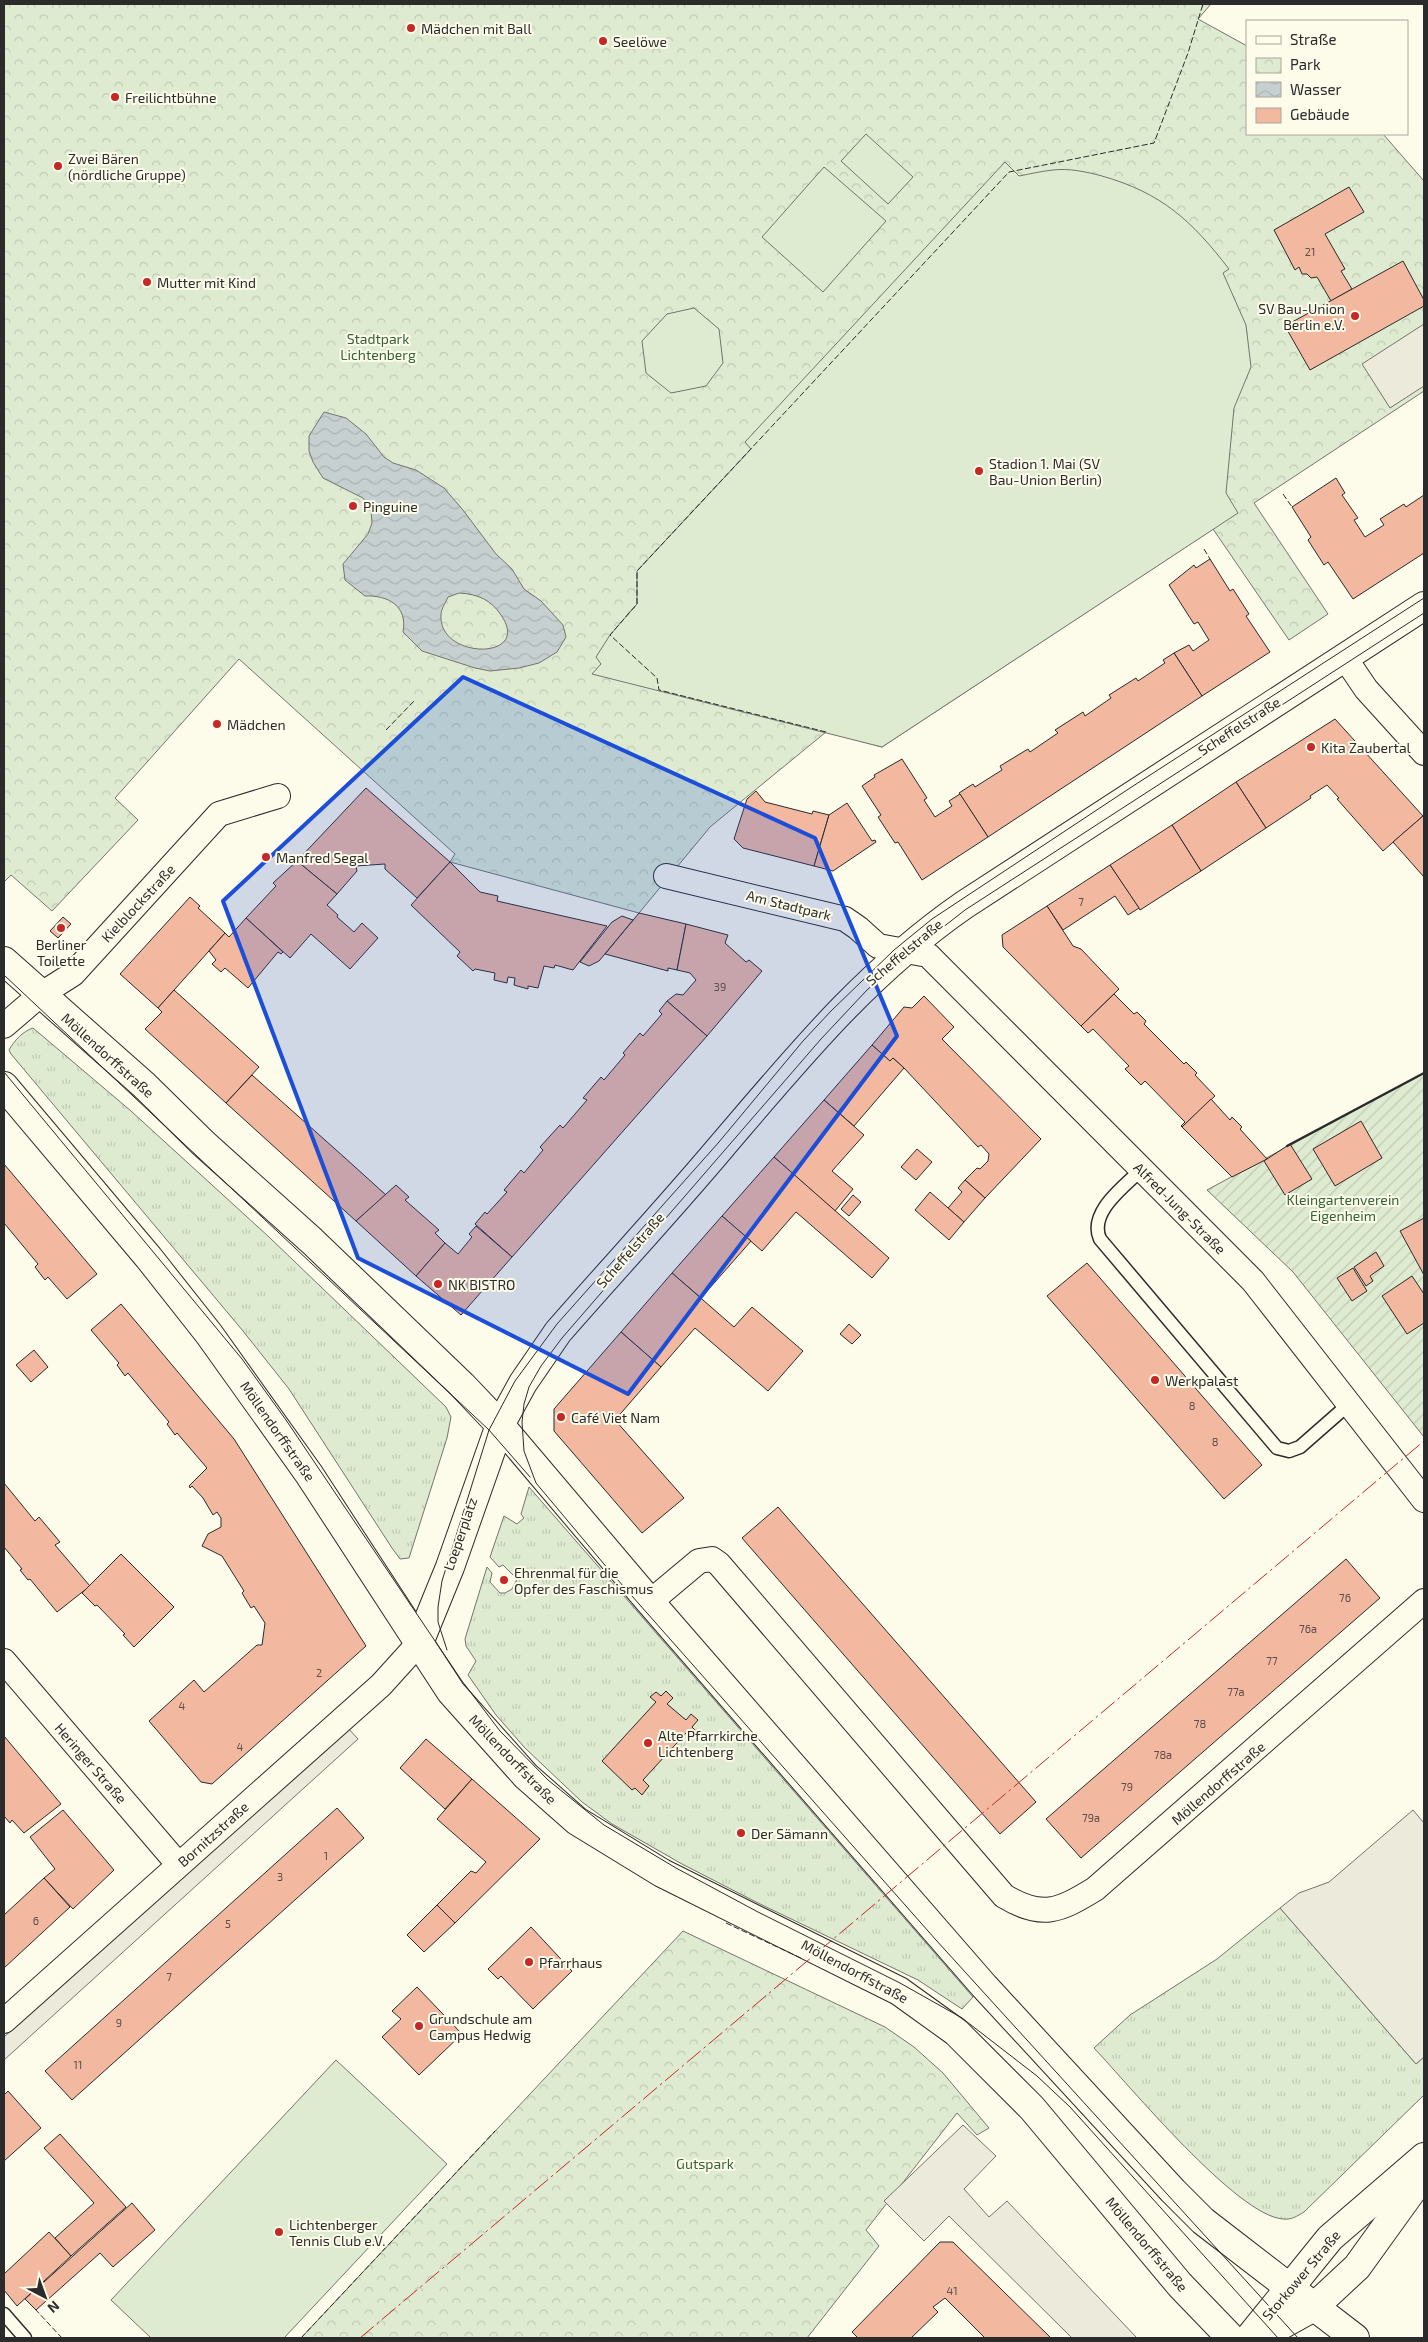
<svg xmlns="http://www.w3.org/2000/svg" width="1428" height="2342" font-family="'Exo 2',sans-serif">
<defs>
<pattern id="grass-tufts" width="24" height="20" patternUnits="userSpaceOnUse" patternTransform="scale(1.25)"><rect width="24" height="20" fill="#deebd1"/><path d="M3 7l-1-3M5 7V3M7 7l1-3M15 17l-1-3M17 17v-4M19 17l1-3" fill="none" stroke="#bfcab4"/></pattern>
<pattern id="park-crowns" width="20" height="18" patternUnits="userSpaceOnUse" patternTransform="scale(1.25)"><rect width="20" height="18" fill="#deebd1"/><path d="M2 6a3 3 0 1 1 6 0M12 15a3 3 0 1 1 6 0" fill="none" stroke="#bfcab4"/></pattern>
<pattern id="garden-furrows" width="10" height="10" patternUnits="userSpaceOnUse" patternTransform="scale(1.25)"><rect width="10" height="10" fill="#deebd1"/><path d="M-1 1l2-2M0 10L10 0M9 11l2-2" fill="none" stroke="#bfcab4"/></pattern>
<pattern id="water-waves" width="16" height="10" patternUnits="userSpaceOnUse" patternTransform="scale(1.25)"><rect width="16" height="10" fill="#c7d0d0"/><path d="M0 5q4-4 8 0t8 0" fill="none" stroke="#abb3b3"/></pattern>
</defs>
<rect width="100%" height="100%" fill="#fdfbea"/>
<!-- grass -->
<g fill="url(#grass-tufts)" stroke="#74746e">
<path d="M33,1028L131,1111L269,1237L446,1407L451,1417L447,1438L409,1558L400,1559L392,1548L289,1389L243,1331L11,1054L9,1050C14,1041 23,1031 33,1028Z"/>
<polygon points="529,1487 973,1997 962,2009 918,1980 758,1903 682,1864 612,1824 582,1802 525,1748 496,1715 468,1675 476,1661 466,1646 465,1639 487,1567 492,1573 490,1582 500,1593 505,1593 512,1589 517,1579 503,1565 499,1567 490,1557 504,1516 517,1524 524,1518 521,1514"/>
<path d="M1280,1908L1416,2064L1424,2057V2095L1304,2212C1297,2216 1292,2220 1283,2219C1237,2216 1129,2085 1094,2048L1130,2015L1217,1959Z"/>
</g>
<!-- park -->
<g fill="url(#park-crowns)" stroke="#74746e">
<polygon points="4,4 1211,4 1198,19 1247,46 1247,134 1383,134 1424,181 1424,391 1254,503 1328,614 1289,640 1213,529 882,747 826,732 710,827 639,913 450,862 455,854 239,659 115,798 138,820 52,911 11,875 4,882"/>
<polygon points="683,1931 885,2027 914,2047 943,2073 989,2128 977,2135 957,2113 866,2230 879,2246 807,2338 301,2338"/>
</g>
<!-- garden -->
<polygon fill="url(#garden-furrows)" stroke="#74746e" points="1424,1073 1424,1437 1293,1272 1207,1190"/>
<!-- pitch -->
<g fill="#deebd1" stroke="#74746e">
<polygon points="866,134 913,177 888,204 841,161"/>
<path d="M1005,162L1019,176C1030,174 1042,171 1053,170C1069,168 1087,172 1102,176C1162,193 1192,221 1229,269L1223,273L1246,325L1251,367L1234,408L1226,493L1238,513L882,747L592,674L601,664L596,657L610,635L637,604V571L751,449L745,442Z"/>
<polygon points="824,167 886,221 823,292 762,237"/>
<polygon points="694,308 719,329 723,363 706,386 671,393 646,373 642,341 667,314"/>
<polygon points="336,2060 447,2164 284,2338 151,2338 111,2300"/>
</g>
<!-- parking -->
<g fill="#eceadb" stroke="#74746e">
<polygon points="1424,324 1424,386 1390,408 1362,364"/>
<polygon points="347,1727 358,1739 4,2060 4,2037"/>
<polygon points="1413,1810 1424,1823 1424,2057 1416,2064 1280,1908 1299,1893 1329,1882"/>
<polygon points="963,2125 996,2156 964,2189 989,2217 1007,2201 1137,2338 1072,2338 949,2216 924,2241 884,2201"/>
</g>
<!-- water -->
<path fill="url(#water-waves)" stroke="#74746e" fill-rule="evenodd" d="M324,412L346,418L366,434L384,457L393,463L416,470L444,488L463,510L496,554L512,569L524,589L541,601L563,625L566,637L557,652L539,663L519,668L490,671L475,668L422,651L403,632C408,606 388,595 365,596L345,580L343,564L368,534L372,523L371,510L363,498L323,478L313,462L309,451V436ZM459,593C478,594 491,600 501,615C533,661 438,660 441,615C441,609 446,602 448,597Z"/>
<!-- building -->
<g fill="#f2b8a0" stroke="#2b2b2b">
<polygon points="1349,187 1364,212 1325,234 1345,269 1341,271 1352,289 1331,301 1317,277 1311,278 1307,274 1302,274 1299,267 1295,270 1274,230"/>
<polygon points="1403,261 1424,300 1424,306 1310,370 1285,326"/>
<polygon points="1336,478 1345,493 1342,495 1358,518 1354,520 1365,537 1384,525 1380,519 1404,504 1406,507 1424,495 1424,553 1353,599 1328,562 1324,565 1308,540 1311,537 1292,507"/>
<polygon points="1210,559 1230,591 1233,589 1249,614 1246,616 1270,652 1202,696 1174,653 1189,645 1193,651 1209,640 1198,622 1194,624 1169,585 1194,565 1196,568"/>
<polygon points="1174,653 1202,696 988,837 959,793 973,784 975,787 1002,770 1000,766 1028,749 1030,752 1058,733 1055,730 1083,712 1085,716 1111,698 1109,695 1136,678 1138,681 1165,663 1163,660"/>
<polygon points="1335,719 1423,816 1383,851 1337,799 1339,798 1327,785 1310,796 1311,798 1266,828 1236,782"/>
<polygon points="902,759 927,798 924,800 935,817 952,806 949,801 960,794 988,837 922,880 898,842 895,843 878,817 881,815 862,786 875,777 874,775"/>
<polygon points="1236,782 1266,828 1201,871 1172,825"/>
<polygon points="366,788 450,862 417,898 385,869 385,864 356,866 357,871 337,894 297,861"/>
<polygon points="756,791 765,802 812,814 813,811 829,815 814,866 743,848 734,839 747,799"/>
<polygon points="847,803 872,841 875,840 876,842 833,871 814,866 829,815"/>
<polygon points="1423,816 1424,817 1424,877 1393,842"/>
<polygon points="1172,825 1201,871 1140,910 1110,865"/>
<polygon points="297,861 337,894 327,905 338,915 337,917 354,932 362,923 378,938 350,969 311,934 290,958 246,918 276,886 273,883"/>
<polygon points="450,862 480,892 498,896 497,901 607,926 573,970 555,965 554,968 544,966 538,988 528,986 528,989 514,985 515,978 508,977 507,983 494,980 495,973 475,969 473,971 457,956 460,952 411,905"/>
<polygon points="1110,865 1139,908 1128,915 1115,896 1063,930 1047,906"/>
<polygon points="190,897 200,906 198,908 225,933 158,1008 120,974"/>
<polygon points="1047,906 1073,946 1081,949 1119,989 1081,1026 1003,947 1002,935"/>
<polygon points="639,913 686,924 677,970 668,968 668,971 605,954"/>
<polygon points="622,916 633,920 599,961 589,966 580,962 612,922"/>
<polygon points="63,917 71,924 58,938 50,931"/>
<polygon points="246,918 283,952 281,954 278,952 248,988 225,968 221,972 212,964 216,960 209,951 225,933 229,937"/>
<polygon points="686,924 728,935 725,943 746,962 749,960 762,971 707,1036 667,1001 676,994 683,995 696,980 690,973 677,970"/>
<polygon points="174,990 259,1067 226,1103 145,1029 162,1012 158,1008"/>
<polygon points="1114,994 1134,1014 1137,1012 1146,1021 1144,1024 1184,1064 1186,1062 1197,1073 1195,1075 1215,1096 1182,1127 1181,1126 1185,1122 1145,1081 1141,1085 1125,1069 1129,1066 1093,1029 1088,1033 1081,1026"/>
<polygon points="924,996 954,1027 942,1039 1041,1139 985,1198 965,1180 977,1168 980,1169 988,1161 989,1154 981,1145 978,1147 904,1068 893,1058 890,1061 872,1045 904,1007 912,1008"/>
<polygon points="667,1001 707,1036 512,1257 475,1224 485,1212 487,1214 507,1192 504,1190 521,1170 524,1173 543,1150 540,1147 560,1125 563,1128 587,1100 583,1098 601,1077 604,1080 625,1055 623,1053 640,1033 643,1036 662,1014 659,1011"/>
<polygon points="872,1045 890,1061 893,1058 904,1068 854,1126 824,1100"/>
<polygon points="252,1075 344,1157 386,1195 356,1221 226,1103"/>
<polygon points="1211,1099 1230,1120 1232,1117 1242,1127 1240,1129 1267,1159 1232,1177 1182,1127"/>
<polygon points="824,1100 864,1135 832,1171 853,1189 835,1211 774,1157"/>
<polygon points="1361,1121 1382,1158 1335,1186 1313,1149"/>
<polygon points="1290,1144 1312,1179 1285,1195 1264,1161"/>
<polygon points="917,1149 932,1162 916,1180 901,1167"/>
<polygon points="774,1157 889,1258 872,1278 796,1212 762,1251 722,1216"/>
<polygon points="4,1164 97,1274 67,1299 48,1277 45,1280 35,1267 38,1264 4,1223"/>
<polygon points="965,1180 985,1198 964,1222 948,1208 962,1192 958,1188"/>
<polygon points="396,1185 409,1197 405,1200 439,1230 435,1233 445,1243 416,1276 356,1221"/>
<polygon points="930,1192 964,1222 949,1240 915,1210"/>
<polygon points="853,1195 861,1202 849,1216 841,1209"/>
<polygon points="722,1216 751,1241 701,1298 672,1273"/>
<polygon points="1424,1218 1424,1275 1400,1231"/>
<polygon points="476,1226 512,1257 461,1315 416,1276 445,1243 458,1254 472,1237 469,1234"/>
<polygon points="1376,1252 1384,1266 1370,1276 1373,1281 1366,1286 1354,1267"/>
<polygon points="1087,1263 1262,1465 1224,1499 1047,1296"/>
<polygon points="1353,1268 1367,1291 1352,1301 1337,1278"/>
<polygon points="672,1273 734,1327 752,1307 803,1351 768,1391 695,1328 661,1367 621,1332"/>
<polygon points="1412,1276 1424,1294 1424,1323 1407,1334 1382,1296"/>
<polygon points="121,1304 234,1439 366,1646 212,1784 201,1782 149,1721 194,1680 204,1692 257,1645 262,1645 265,1623 254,1606 251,1608 242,1593 244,1591 222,1556 202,1546 208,1534 221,1527 221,1518 217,1512 213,1515 203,1498 192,1486 190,1488 189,1486 207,1468 177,1433 175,1435 167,1424 169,1422 128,1373 125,1376 117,1365 119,1363 91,1330"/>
<polygon points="849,1324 861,1335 852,1344 840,1334"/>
<polygon points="621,1332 661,1367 615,1420 684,1498 642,1533 554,1431 554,1409"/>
<polygon points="34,1350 48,1367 31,1382 16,1365"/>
<polygon points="4,1483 35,1521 39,1517 60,1542 55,1545 90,1586 57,1612 30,1579 28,1580 20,1570 22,1569 4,1547"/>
<polygon points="778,1507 1036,1802 1000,1834 742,1538"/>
<polygon points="121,1554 174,1607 134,1647 123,1635 125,1634 97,1605 95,1606 82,1593"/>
<polygon points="1346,1559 1380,1598 1081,1858 1046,1819"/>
<polygon points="666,1691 673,1698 667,1704 686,1720 691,1714 698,1720 692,1727 696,1731 691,1737 686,1733 643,1780 649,1786 642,1795 635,1788 632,1790 602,1761 656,1702 650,1697 656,1692 661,1696"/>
<polygon points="4,1736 61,1804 24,1833 12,1820 10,1823 4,1816"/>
<polygon points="426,1739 472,1779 445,1809 400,1768"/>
<polygon points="472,1779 540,1839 455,1923 437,1905 471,1871 476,1873 486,1862 437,1819"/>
<polygon points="337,1808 364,1838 72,2100 45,2071"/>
<polygon points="63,1810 114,1870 73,1909 44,1878 55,1869 30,1837"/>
<polygon points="44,1878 70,1907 4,1968 4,1915"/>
<polygon points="437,1905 455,1923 424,1952 407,1935"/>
<polygon points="531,1927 572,1971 533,2009 501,1976 498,1979 488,1969"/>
<polygon points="417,1987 462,2034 419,2075 382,2037 401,2019 392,2011"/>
<polygon points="8,2091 41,2128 4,2161 4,2095"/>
<polygon points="60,2134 126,2207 71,2256 55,2238 94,2203 44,2148"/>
<polygon points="132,2203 155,2230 113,2267 100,2253 36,2310 25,2299"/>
<polygon points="49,2232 71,2256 17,2306 4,2290 4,2274"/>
<polygon points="940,2242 953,2242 1051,2338 985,2338 945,2298 933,2307 938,2312 911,2338 858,2338 852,2332"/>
</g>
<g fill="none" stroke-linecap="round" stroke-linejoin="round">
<!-- service casing -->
<g stroke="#2b2b2b" stroke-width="15">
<g id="service">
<path d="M1142,1169C1125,1186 1088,1212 1100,1239L1277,1448L1289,1451L1300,1447L1349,1404"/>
<polyline points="4,2314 25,2338"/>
</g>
</g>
<!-- minor casing -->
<g stroke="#2b2b2b" stroke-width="26">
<g id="minor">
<polyline points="1345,658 1366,689 1424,753"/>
<polyline points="666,876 845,919 858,928 878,946 928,955 1253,1281 1424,1500"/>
<polyline points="4,1026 40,995 73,974 219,814 278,796"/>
<path d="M650,1602L699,1561L712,1559L719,1564L1004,1896C1042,1919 1059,1911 1095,1889L1424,1601"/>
<polyline points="4,1661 178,1864"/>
<polyline points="4,2021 381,1685 419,1643"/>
</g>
</g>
<!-- tertiary casing -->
<g stroke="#2b2b2b" stroke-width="30">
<path id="tertiary" d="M419,1643L450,1567L500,1425L523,1383L558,1332C612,1270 668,1210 721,1147C798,1057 866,973 964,905L1424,606"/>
</g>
<!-- secondary casing -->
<g stroke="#2b2b2b" stroke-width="30">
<g id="secondary">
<polyline points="4,961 144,1085 204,1144 312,1241 462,1385 500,1425 650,1602 984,1986 1173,2191 1203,2221 1355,2338"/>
<polyline points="4,1086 149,1258 209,1334 309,1474 451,1692 526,1776 577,1821 662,1873 899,1991 956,2032 1032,2108 1180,2285 1231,2338"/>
<polyline points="1249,2338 1330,2238 1424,2157"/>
<polyline points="1258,2338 1314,2307 1357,2267 1424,2174"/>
</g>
</g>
<!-- service -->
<use href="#service" stroke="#fdfbea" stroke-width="12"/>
<!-- minor -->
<use href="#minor" stroke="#fdfbea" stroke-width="24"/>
<!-- tertiary -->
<use href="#tertiary" stroke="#fdfbea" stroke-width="28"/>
<!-- secondary -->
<use href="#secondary" stroke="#fdfbea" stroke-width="28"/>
<!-- tram -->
<g stroke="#2b2b2b" stroke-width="1">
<polyline points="4,975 489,1430 530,1477"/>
<polyline points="4,1072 242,1359 286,1420 462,1681 500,1731 548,1780 604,1825 676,1868 758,1912 900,1983 962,2018 1037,2076 1070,2107 1278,2338"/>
<polyline points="447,1650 438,1622 438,1607 442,1581 489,1430 515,1381 557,1324 719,1142 803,1041 831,1011 894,950 932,919 1130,788 1424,598"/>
<polyline points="1298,2338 936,1940 609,1570 536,1483 524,1451 522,1422 524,1404 529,1387 541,1366 562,1338 821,1039 867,990 891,968 965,910 1424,613"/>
</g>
<!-- fence -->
<g stroke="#2b2b2b" stroke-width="1" stroke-dasharray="6 2.5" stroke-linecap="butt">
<polyline points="1283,494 1292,507"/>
<polyline points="1204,549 1210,559"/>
<polyline points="386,730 415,700"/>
<polyline points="826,732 659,690 657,678 610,635 637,604 637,571 1009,172 1154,143 1188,53 1203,4"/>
<polyline points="726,1923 803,1959"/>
<polyline points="35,2309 62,2338"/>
<polyline points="301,2338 495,2131"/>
</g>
<!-- wall -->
<polyline stroke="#2b2b2b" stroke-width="2.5" points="1287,1146 1424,1073"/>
<!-- power -->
<polyline stroke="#c62828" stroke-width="1" stroke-dasharray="18 4 2.5 4" stroke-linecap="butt" points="360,2338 1424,1441"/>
</g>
<!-- marked area -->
<path fill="#1d4ed8" fill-opacity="0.2" stroke="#1d4ed8" stroke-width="4" stroke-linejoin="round" d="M463,677L815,838L897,1036L628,1394L358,1258L223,901Z"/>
<!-- markers -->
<g fill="#c62828" stroke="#fdfbea" stroke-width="2">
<circle cx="411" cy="28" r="5"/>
<circle cx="603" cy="41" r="5"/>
<circle cx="115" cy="97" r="5"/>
<circle cx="58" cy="166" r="5"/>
<circle cx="147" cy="282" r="5"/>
<circle cx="1355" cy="316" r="5"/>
<circle cx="979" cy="471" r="5"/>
<circle cx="353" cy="506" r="5"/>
<circle cx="217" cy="724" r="5"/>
<circle cx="1311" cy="747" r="5"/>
<circle cx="266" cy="857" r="5"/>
<circle cx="61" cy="928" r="5"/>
<circle cx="438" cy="1284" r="5"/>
<circle cx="1155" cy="1380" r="5"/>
<circle cx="561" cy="1417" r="5"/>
<circle cx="504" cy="1580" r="5"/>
<circle cx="648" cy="1743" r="5"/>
<circle cx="741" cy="1833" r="5"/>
<circle cx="529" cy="1962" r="5"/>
<circle cx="419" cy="2026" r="5"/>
<circle cx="279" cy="2232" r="5"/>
</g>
<g text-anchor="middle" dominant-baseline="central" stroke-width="4" stroke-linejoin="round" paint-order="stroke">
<!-- number labels -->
<g font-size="11" fill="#5d4e48">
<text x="1310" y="251">21</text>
<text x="1081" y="901">7</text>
<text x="720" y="986">39</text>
<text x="1192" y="1405">8</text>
<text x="1215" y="1441">8</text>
<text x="1345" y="1597">76</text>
<text x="1308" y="1628">76a</text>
<text x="1272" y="1660">77</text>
<text x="319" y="1672">2</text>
<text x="1236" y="1691">77a</text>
<text x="182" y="1705">4</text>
<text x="1200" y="1723">78</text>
<text x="240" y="1746">4</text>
<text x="1163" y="1754">78a</text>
<text x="1127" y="1786">79</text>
<text x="1091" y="1817">79a</text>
<text x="326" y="1855">1</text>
<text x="280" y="1876">3</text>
<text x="36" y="1920">6</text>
<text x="228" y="1923">5</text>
<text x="169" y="1976">7</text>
<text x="119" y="2022">9</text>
<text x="78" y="2064">11</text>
<text x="952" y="2290">41</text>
</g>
<!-- poi labels -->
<g font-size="14" fill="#2b2b2b" stroke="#fdfbea" text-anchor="start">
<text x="421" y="28">Mädchen mit Ball</text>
<text x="613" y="41">Seelöwe</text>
<text x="125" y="97">Freilichtbühne</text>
<text x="68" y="158">Zwei Bären<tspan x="68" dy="16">(nördliche Gruppe)</tspan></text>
<text x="157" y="282">Mutter mit Kind</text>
<text x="1345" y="308" text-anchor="end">SV Bau-Union<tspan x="1345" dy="16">Berlin e.V.</tspan></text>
<text x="989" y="463">Stadion 1. Mai (SV<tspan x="989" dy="16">Bau-Union Berlin)</tspan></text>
<text x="363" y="506">Pinguine</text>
<text x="227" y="724">Mädchen</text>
<text x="1321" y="747">Kita Zaubertal</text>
<text x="276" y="857">Manfred Segal</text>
<text x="61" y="944" text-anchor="middle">Berliner<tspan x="61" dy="16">Toilette</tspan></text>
<text x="448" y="1284">NK BISTRO</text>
<text x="1165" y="1380">Werkpalast</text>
<text x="571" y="1417">Café Viet Nam</text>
<text x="514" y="1572">Ehrenmal für die<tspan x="514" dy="16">Opfer des Faschismus</tspan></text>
<text x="658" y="1735">Alte Pfarrkirche<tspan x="658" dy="16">Lichtenberg</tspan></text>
<text x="751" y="1833">Der Sämann</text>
<text x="539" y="1962">Pfarrhaus</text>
<text x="429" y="2018">Grundschule am<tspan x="429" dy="16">Campus Hedwig</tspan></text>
<text x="289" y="2224">Lichtenberger<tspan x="289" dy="16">Tennis Club e.V.</tspan></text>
</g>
<!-- park labels -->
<g font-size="14" fill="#34623c" stroke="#fdfbea">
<text x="378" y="338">Stadtpark<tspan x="378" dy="16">Lichtenberg</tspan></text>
<text x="1343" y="1199">Kleingartenverein<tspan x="1343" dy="16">Eigenheim</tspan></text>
<text x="705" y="2163">Gutspark</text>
</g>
<!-- street labels -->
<g font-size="14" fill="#2b2b2b" stroke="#fdfbea">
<text transform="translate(1239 726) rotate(-33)">Scheffelstraße</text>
<text transform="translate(138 903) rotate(-47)">Kielblockstraße</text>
<text transform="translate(789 905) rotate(14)">Am Stadtpark</text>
<text transform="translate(904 952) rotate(-40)">Scheffelstraße</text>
<text transform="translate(108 1055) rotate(42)">Möllendorffstraße</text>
<text transform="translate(1180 1208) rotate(45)">Alfred-Jung-Straße</text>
<text transform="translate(630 1250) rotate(-49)">Scheffelstraße</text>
<text transform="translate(278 1431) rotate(55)">Möllendorffstraße</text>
<text transform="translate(460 1534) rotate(-71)">Loeperplatz</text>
<text transform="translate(513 1759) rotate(46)">Möllendorffstraße</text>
<text transform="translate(91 1763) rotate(49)">Heringer Straße</text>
<text transform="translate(1218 1783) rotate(-41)">Möllendorffstraße</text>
<text transform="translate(213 1834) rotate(-42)">Bornitzstraße</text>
<text transform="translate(855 1971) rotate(28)">Möllendorffstraße</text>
<text transform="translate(1147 2244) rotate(50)">Möllendorffstraße</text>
<text transform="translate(1301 2275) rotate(-50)">Storkower Straße</text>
</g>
</g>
<!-- border -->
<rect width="1428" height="2342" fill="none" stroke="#2b2b2b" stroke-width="10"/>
<!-- legend -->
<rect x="1246" y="20" width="162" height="115" fill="#fdfbea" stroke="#a9a89e"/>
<rect x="1256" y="36" width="25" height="8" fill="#fdfbea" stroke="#a9a89e"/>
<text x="1290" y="45" font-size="15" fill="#2b2b2b">Straße</text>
<rect x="1256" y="58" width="25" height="15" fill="url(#park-crowns)" stroke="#a9a89e"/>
<text x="1290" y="70" font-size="15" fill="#2b2b2b">Park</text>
<rect x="1256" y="82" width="25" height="15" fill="url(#water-waves)" stroke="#a9a89e"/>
<text x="1290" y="95" font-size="15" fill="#2b2b2b">Wasser</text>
<rect x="1256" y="108" width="25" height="15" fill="#f2b8a0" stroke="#a9a89e"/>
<text x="1290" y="120" font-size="15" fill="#2b2b2b">Gebäude</text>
<!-- north arrow -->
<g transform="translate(45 2297) rotate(139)" stroke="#fdfbea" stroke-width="4" paint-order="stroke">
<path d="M0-4L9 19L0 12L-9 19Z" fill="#2b2b2b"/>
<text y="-8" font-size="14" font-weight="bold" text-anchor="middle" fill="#2b2b2b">N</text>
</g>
</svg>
